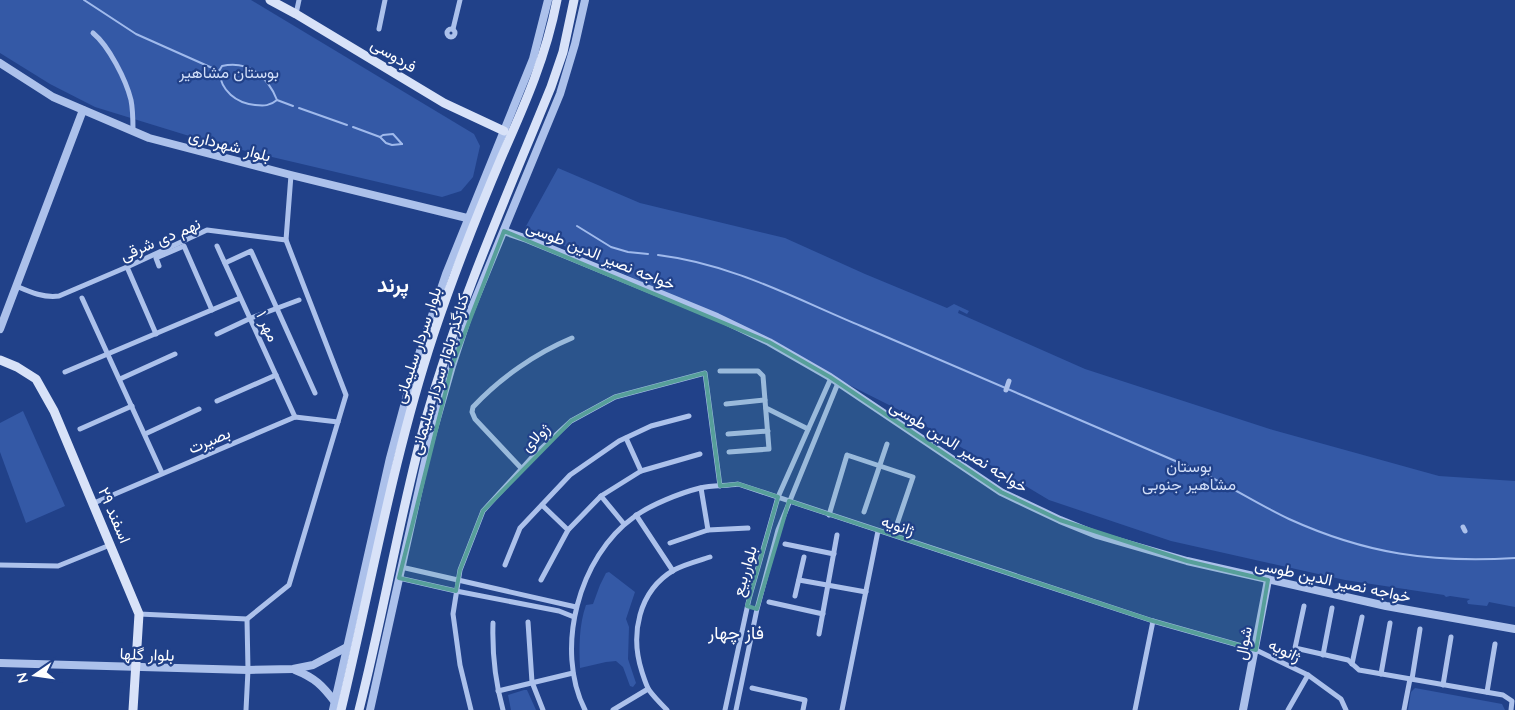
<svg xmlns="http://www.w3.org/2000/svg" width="1515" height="710" font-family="Quicksand,Vazirmatn,sans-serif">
<rect width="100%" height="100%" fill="#214189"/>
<!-- green -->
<g fill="#3459a6">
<polygon points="0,0 251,0 474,134 480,146 473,177 461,191 442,197 212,143 95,107 50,84 0,53"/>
<polygon points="558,168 640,203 785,238 865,274 947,308 954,304 969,311 967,314 959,310 958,313 1085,369 1273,430 1439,476 1515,481 1515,607 1489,602 1487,606 1468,604 1467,601 1470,599 1450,596 1446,597 1444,595 1345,580 1171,541 1049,500 899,410 672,296 525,228"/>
<polygon points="23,411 65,506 26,523 0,452 0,423"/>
<path d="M609,572L635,592L626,619L629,627L628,659L636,683L633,687L630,686L623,667L616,661L606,662L580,668C579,647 579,625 586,605L593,604L600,585L606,573Z"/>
<polygon points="1415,688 1502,704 1505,710 1408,710 1411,692"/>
<polygon points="524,690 527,690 536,710 511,710 508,695"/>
</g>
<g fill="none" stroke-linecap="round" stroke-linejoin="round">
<!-- stream -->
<g stroke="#a0baec" stroke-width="2">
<path d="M84,0L136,34L219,71L222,66C249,60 268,77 277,100L293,106"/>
<path d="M219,71C221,91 236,103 255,105C264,106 270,106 277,100"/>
<polyline points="299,108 347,125"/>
<polyline points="353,127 380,137 386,143 392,145 402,144"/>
<polyline points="380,137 383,135 393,134 402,144"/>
<polyline points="577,226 611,247 628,252 648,254"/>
<path d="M658,255C732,264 794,298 861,326C972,373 1083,422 1194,469C1227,484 1257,504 1289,519C1366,554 1431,563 1515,558"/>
</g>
<!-- minor -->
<g stroke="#acc1eb" stroke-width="5">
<polyline points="296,14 299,0"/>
<polyline points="379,29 385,0"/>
<polyline points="453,29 460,0"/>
<circle cx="451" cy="33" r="4"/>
<path d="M93,33C109,46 126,80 131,100C133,110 133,121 133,131"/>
<polyline points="217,246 295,417"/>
<polyline points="225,263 251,251 315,393"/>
<polyline points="159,266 156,258 184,246 212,310"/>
<polyline points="127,267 156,334"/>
<path d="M16,286C30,292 43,298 59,296L127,267L207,230L286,240L291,175"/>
<polyline points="82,298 162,473"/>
<polyline points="217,334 251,318 299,300"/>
<polyline points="720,371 758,371 763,376 769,449 729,452"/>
<polyline points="65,372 240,298"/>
<polyline points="120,379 175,354"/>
<polyline points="1006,390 1009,381"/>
<polyline points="217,401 276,375"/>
<polyline points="726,404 765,400"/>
<polyline points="766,408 808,429"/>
<polyline points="80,429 132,406"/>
<polyline points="145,434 199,409"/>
<polyline points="728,434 768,431"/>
<polyline points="626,438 641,471"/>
<path d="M522,469L475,419L472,412L473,407C500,378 536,353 572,338"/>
<polyline points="701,488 708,530"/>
<polyline points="601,496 624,524"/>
<polyline points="94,503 295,417 338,422"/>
<polyline points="542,505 568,530"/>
<polyline points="864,512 887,444"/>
<polyline points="636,515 673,571"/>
<polyline points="829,515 847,455 913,477 897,524"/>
<polyline points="1463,527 1465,531"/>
<polyline points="670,543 708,530 748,528"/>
<polyline points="785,544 834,554"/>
<polyline points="0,565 58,566 110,545"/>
<polyline points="505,565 520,528 570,475 619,441 651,426 689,416"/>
<polyline points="401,567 576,607"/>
<polyline points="399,578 456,591 559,611 574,617"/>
<polyline points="541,580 568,530 601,496 641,471 700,454"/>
<polyline points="799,580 866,592"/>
<polyline points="795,596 804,557"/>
<polyline points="769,602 823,614"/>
<polyline points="1304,606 1295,648 1348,660 1359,670 1503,695 1512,701 1511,710"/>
<polyline points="139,614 247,619 289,585 346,395 286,240"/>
<polyline points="528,622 532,682 543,710"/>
<path d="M493,623C492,654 495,681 503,710"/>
<polyline points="819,634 837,535"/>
<polyline points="1323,655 1332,608"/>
<polyline points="1352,664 1362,617"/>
<polyline points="1381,674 1390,623"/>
<polyline points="1412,679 1420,629"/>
<polyline points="1443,685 1451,637"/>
<polyline points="752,688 805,700 803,710"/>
<polyline points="498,691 573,673"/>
<polyline points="1487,692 1495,644"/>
<polyline points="246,710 248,670 247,619"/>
<polyline points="471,710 460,665 453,614 460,570 483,511 535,454 571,421 615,397 705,373 720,486"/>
<path d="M585,710C554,649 579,556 634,517C650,505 680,493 700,488C712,485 726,486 738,484L1153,621L1256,650L1308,675L1341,699L1346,710"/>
<polyline points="613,710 648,689"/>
<path d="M667,710C661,704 654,697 649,690C646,685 644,678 642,672C630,635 638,591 674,570C685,564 698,561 710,557"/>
<polyline points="725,710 749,599 778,497 831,378"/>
<polyline points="736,710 757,609 778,530 838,383"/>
<polyline points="842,710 878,531"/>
<polyline points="1135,710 1153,621"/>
<polyline points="1288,710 1308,675"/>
<polyline points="1404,710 1410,679"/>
</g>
<!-- tertiary -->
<g stroke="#acc1eb" stroke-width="8">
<polyline points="0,63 53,97 149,138 291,175 467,218"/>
<polyline points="504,231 527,239 717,317 769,342 830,377 1001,492 1060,520 1097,535 1187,561 1386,606 1515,629"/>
<polyline points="0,329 83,110"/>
<polyline points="0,663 248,670 293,669 313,665 347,647"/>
<path d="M295,670C315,678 322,685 335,702"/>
<polyline points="333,710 390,458 414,369 446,274 533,59 548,0"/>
<polyline points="370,710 426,457 452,366 468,317 560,94 575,44 585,0"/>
<polyline points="1243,710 1268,580"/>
</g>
<!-- secondary -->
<g stroke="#d8e2f8" stroke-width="9">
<polyline points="270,0 296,14 444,103 504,131"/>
<polyline points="0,360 17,367 36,379 54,411 139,614 133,710"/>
<path d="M341,710C371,585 393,458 433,336C453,276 477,215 502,156C525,104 546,57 557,0"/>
<path d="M359,710C384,612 400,512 427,415C459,303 507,195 551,87L563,52L574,0"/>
</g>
</g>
<!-- marked area -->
<path fill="#579f9a" fill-opacity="0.2" stroke="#579f9a" stroke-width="4" stroke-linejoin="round" d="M504,231L769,342L830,377L1001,492L1060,520L1187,561L1268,580L1256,650L1153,621L789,501L757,609L747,606L778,497L738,484L720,486L705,373L615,397L571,421L483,511L460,570L456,591L399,578L452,366Z"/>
<g text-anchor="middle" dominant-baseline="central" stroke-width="4.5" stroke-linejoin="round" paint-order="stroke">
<!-- street labels -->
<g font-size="16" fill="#fff" stroke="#214189">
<text transform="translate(394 55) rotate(31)">فردوسی</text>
<text transform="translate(230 145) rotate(15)">بلوار شهرداری</text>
<text transform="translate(160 239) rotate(-23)">نهم دی شرقی</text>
<text transform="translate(601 255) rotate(22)">خواجه نصیر الدین طوسی</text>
<text transform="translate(268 326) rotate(65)">مهر ۱</text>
<text transform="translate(417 345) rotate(-72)">بلوار سردار سلیمانی</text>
<text transform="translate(439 374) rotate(-73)">کنارگذر بلوار سردار سلیمانی</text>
<text transform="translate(535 437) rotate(-44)">ژولای</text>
<text transform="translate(209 440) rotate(-23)">بصیرت</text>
<text transform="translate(959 446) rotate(32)">خواجه نصیر الدین طوسی</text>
<text transform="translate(115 515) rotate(67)">۲۹ اسفند</text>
<text transform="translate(898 525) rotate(18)">ژانویه</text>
<text transform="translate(744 571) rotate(-74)">بلوارربیع</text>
<text transform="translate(1333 580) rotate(12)">خواجه نصیر الدین طوسی</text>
<text transform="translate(1243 643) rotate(-79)">شوال</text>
<text transform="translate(1285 650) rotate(26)">ژانویه</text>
<text transform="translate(147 654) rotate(2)">بلوار گلها</text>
</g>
<!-- park labels -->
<g font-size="16" fill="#d1def8" stroke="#214189">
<text x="229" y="72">بوستان مشاهیر</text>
<text x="1189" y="466">بوستان<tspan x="1189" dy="18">مشاهیر جنوبی</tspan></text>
</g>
<!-- neighbourhood labels -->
<g font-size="18" fill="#fff" stroke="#214189">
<text x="736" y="632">فاز چهار</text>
</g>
<!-- district labels -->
<g font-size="21" font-weight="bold" fill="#fff" stroke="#214189">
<text x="393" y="284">پرند</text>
</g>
</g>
<!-- north arrow -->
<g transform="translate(35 675) rotate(257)" stroke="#214189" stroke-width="4" paint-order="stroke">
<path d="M0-4L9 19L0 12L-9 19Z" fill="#ffffff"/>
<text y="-8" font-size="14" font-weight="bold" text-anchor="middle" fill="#ffffff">N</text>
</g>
</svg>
